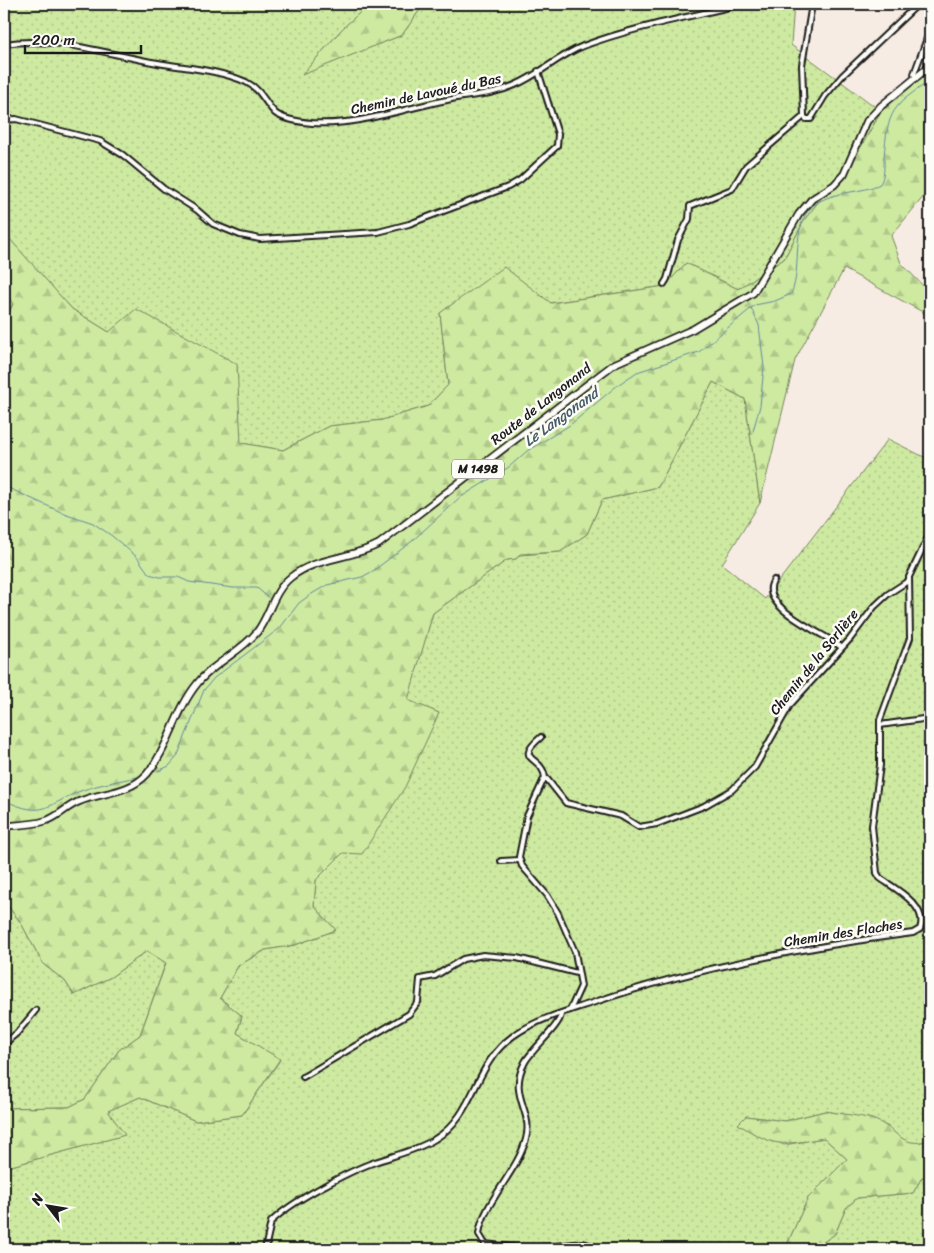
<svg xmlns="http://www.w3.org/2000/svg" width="934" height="1253" font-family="Sriracha,sans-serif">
<defs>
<pattern id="grass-dots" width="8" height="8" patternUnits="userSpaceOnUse" patternTransform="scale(1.25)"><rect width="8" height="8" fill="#ceeaa1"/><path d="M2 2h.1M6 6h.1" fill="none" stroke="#b0c88a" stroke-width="1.8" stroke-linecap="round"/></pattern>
<pattern id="forest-firs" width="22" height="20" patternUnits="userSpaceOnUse" patternTransform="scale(1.25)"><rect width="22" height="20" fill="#ceeaa1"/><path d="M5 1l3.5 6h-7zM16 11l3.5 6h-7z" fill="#b0c88a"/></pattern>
</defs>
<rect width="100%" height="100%" fill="#f7ece3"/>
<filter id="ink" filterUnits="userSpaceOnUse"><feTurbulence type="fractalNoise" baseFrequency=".02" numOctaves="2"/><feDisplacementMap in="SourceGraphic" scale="10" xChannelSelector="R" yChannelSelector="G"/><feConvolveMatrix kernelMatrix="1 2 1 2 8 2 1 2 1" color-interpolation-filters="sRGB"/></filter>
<g filter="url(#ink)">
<!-- grass -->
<g fill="url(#grass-dots)" stroke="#75835e">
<polygon points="4,4 369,4 342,29 303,74 402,35 424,4 794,4 791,45 881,111 861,147 805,219 784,259 738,289 686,263 665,286 550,303 440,313 448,385 428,406 382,420 329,426 283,450 241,443 109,332 72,309 8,238 4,239"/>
<polygon points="4,290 13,303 4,323"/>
<polygon points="713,382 745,399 760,503 722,564 765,599 888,439 930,460 930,1140 912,1144 903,1141 889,1127 871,1119 825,1111 785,1121 746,1116 738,1124 784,1145 824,1138 847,1159 808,1198 785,1249 4,1249 4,1168 124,1135 107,1111 140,1097 196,1121 242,1115 280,1060 237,1033 242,1016 220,998 238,966 265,950 295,945 336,930 314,906 316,880 343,853 439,713 407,700 433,613 507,560 516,559 520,555 560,552 587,534 602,500 658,487"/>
<polygon points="4,901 21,923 43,964 65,981 74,995 111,977 147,951 166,962 140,1035 119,1050 85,1099 69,1107 4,1108"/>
<polygon points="930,1176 930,1249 813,1249 835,1234 846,1208 857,1198 913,1193 922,1177"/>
</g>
<!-- forest -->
<g fill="url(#forest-firs)" stroke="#75835e">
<polygon points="369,4 424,4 402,35 302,75 342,29"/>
<polygon points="930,63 930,173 924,196 891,236 901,263 930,293 930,316 844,269 795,360 760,503 745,399 713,382 658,487 602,500 587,534 560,552 520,554 516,559 507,560 433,613 408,700 439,713 405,787 362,854 343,853 316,880 314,906 336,930 295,945 265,950 238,966 220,998 242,1016 237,1033 280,1059 242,1115 196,1121 140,1097 108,1111 125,1135 4,1168 4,1108 69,1107 85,1099 119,1050 140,1035 166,963 147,951 111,977 74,995 65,981 43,964 21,923 4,901 4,323 13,304 4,290 4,239 8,237 72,309 109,332 136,309 237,364 241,443 283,450 329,426 382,420 428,406 448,385 440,313 504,267 551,303 665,286 686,263 738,289 784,259 805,219 861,147 886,103 929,67"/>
<path d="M825,1111C840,1114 857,1115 872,1119C897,1127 900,1150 930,1140V1176L922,1177L913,1193L857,1198L846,1208L835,1234L813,1249H785L808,1198L847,1159L824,1138C779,1145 778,1149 738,1124L746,1116L785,1121Z"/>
</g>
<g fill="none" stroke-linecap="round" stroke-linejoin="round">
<!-- stream -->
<g stroke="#62879c" stroke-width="1">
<polyline points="751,308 759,325 764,367 760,406 753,431"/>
<polyline points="4,486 61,512 93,523 112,536 137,557 149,574 160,577 178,577 189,582 233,588 257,588 270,599"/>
<path d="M158,771L169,766L177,757L204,690L214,678L280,628L299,603L310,595L327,585L362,577L373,571L411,542L458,499L509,467L527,451L570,425L619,384L637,372L699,352L755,305L775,301L791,294C804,266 787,218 820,201C838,191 862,193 880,184C885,176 884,165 884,157C888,110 892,106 930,81"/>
<path d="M4,800C46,820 46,804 83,790C100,784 119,781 137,777"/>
</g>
<!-- minor casing -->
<g stroke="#1c1c1c" stroke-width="8">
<g id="minor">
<path d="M4,44C58,36 105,54 158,63C186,68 220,70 246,82C262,90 264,102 275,113C284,120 301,122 312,123C359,126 401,109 447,100C470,95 493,95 515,85C539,75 558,56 583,46C634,27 689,17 742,4"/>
<polyline points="916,79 914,74 930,30"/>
<polyline points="804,116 806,119 811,119 825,96 842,76 918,4"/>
<polyline points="804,116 802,65 812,4"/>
<polyline points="4,120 16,119 100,141 123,155 164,189 197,210 213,224 240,235 260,239 378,232 409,224 508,187 520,180 557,146 558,134 538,71"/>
<polyline points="664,284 667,279 678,240 689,219 690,206 732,189 746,166 804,116"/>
<path d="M774,580C755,606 826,634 841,647"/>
<polyline points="880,725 930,718"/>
<path d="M541,737C512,762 543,755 545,778"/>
<polyline points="501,861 519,860"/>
<polyline points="570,1010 581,986 575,952 558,913 547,895 522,866 519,857 527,816 544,779 547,779 566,803 621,816 639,827 657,824 704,806 732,790 755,767 790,705 850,639 874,607 888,594 908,581"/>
<path d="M561,1014C561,1025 532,1049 525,1062C507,1096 534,1110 526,1139C518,1171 483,1203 479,1234L485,1244L529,1249L583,1243L603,1249"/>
<polyline points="4,1044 17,1033 36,1010"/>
<polyline points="303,1077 409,1014 418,1002 420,979 435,976 463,959 483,955 517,958 577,973"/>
<path d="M265,1249L271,1222C290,1202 349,1171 375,1162C395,1155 418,1150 435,1139C476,1114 473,1065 513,1036C535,1020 564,1012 589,1004C693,968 804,947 913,933L920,929C929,906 894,888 880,878L877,873L872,826L880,765V720L910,638L909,577L930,533"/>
</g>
</g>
<!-- primary casing -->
<g stroke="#1c1c1c" stroke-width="9">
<path id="primary" d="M4,826C17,825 32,825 45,821C57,818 66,807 78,802C101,792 129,794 147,774C169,748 175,711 197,684C213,663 240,653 257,632C270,615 273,591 291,577C316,557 351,559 379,544L614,364L693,329L753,293L799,214L812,199L834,185L844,174L867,121L881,106L930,66"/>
</g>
<!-- minor -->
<use href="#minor" stroke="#fdfcf7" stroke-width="4"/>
<!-- primary -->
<use href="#primary" stroke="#fdfcf7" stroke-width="5.5"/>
</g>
</g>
<g text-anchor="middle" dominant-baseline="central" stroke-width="5" stroke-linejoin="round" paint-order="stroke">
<!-- shield labels -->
<rect fill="#fdfcf7" stroke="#605f5e" stroke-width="1" x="452" y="459.5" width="52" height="19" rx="4"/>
<g font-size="12" font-weight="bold" fill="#1c1c1c">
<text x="478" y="469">M 1498</text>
</g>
<!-- street labels -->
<g font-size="14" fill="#1c1c1c" stroke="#fdfcf7">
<text transform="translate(426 94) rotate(-12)">Chemin de Lavoué du Bas</text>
<text transform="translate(541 404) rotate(-38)">Route de Langonand</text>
<text transform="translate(814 662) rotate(-51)">Chemin de la Sorlière</text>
<text transform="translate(843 933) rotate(-9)">Chemin des Flaches</text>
</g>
<!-- water labels -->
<g font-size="15" font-style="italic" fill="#455b67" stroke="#fdfcf7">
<text transform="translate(561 417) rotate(-36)">Le Langonand</text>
</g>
</g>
<!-- margin -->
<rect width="934" height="1253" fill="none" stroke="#fdfcf7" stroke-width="20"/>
<rect x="10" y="10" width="914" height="1233" fill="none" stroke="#1c1c1c" stroke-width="2" filter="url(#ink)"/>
<!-- north arrow -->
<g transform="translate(48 1206) rotate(301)" stroke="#fdfcf7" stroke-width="4" paint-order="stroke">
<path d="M0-4L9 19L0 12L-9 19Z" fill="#1c1c1c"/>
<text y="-8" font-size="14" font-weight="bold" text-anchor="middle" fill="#1c1c1c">N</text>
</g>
<!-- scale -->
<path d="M25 45v8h116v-8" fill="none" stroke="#1c1c1c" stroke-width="2.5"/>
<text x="32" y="45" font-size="15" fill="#1c1c1c" stroke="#fdfcf7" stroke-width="4" paint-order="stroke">200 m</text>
</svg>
